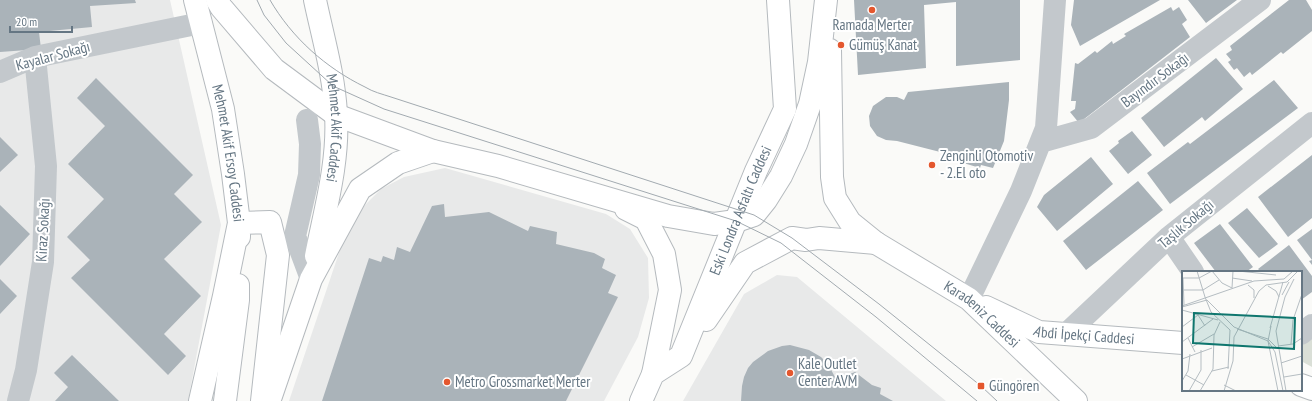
<svg xmlns="http://www.w3.org/2000/svg" width="1312" height="401" viewBox="0 0 1312 401" font-family="'PT Sans Narrow',sans-serif">
	<rect width="100%" height="100%" fill="#fafaf8"/>
	<path fill="#e8e9e9" d="M0,0H170L221,225L188,401H0Z
		M445,168L606,214L630,229L648,258L649,298L638,337L604,401H289L345,235L362,208L381,189L404,177Z
		M777,275L797,277L946,401H683L744,294Z"/>
	<path fill="#dadfd7" d="M1312,337V367L1301,361V346Z"/>
	<path fill="#aab3b9" d="M0,0H135L136,3L90,6L92,27L39,32L41,49L0,52Z
		M854,0H1020V60L956,66V2L924,5L926,68L858,75Z
		M1074,0H1160L1080,46L1071,25Z
		M1188,0H1237L1206,23Z
		M1289,0H1306L1312,10V31L1283,54L1281,52L1252,75L1250,72L1244,77L1237,68L1234,70L1228,62L1231,60L1226,54L1232,50L1230,46Z
		M1171,7L1173,11L1179,7L1187,20L1182,24L1190,37L1079,123L1070,112L1075,109L1076,101H1071L1075,63L1078,64L1095,51L1097,53L1112,41L1113,44L1126,36L1124,34Z
		M1216,58L1243,89L1205,121L1202,117L1164,147L1141,118Z
		M96,78L193,175L174,194L202,222L164,259L201,296L164,334L186,356L168,375L71,278L90,260L67,237L104,199L68,164L105,126L77,98Z
		M1274,80L1298,108L1170,204L1147,173L1188,142L1190,144Z
		M1009,82V100L1004,141L993,168L981,165L980,168L947,158L948,154L897,141L886,140L877,136L870,126L869,116L873,106L886,97H897L904,100L908,92Z
		M1132,131L1152,155L1128,174L1109,151L1119,143L1118,141Z
		M0,137L18,155L0,172Z
		M1312,155V218L1288,237L1258,197Z
		M1091,157L1113,184L1057,231L1037,207L1044,195Z
		M1138,181L1163,210L1086,270L1063,241Z
		M444,204L445,217L489,212L528,231L530,226L557,232L556,244L594,253L605,259L602,268L616,275L608,293L618,297L566,401H322L369,258L381,262L383,256L394,260L397,247L410,252L432,206Z
		M0,205L30,234L0,266Z
		M1247,208L1278,244L1259,258L1228,223Z
		M1220,224L1253,267L1246,272H1216L1194,243Z
		M1312,229V265L1309,261L1312,260L1297,240Z
		M1289,245L1312,276V292L1301,300V272H1261L1258,269Z
		M0,279L17,296L0,314Z
		M790,345L809,350L821,357L828,364L836,379L855,372L872,385L881,388L880,394L893,401H741L742,386L744,377L748,368L753,362L768,351L782,346Z
		M72,355L119,401H55L68,387L54,373Z"/>
	<g fill="none" stroke-linecap="round" stroke-linejoin="round">
		<defs>
			<g id="major">
				<path id="s1" d="M195,0L223,109L233,174L239,223L224,296L200,401"/>
				<path d="M217,0L221,7L274,69L336,115L433,151L498,166L668,216L714,224L736,221L754,215L766,200L781,176L796,144L810,104L819,62L826,0"/>
				<path id="s2" d="M315,0C323,38 334,75 336,114C339,162 325,210 316,256"/>
				<path id="s3" d="M830,50L832,177L835,198L850,222L876,243L969,299L1076,401"/>
				<path d="M626,209L646,219L664,254L670,290L653,374"/>
				<path d="M239,237V223L270,222L278,255L262,401"/>
				<path id="s4" d="M986,307L1039,332L1183,343"/>
				<path d="M706,320L745,263L792,238L806,240L819,238L876,243"/>
				<path d="M1301,385L1312,389"/>
				<path d="M271,396L311,279L360,189L398,163L433,151"/>
				<path d="M225,401L238,300V285"/>
				<path id="s5" d="M641,401L653,374L681,356L756,171L785,109L778,0"/>
			</g>
		</defs>
		<use href="#major" stroke="#b5babe" stroke-width="24"/>
		<path stroke="#c3c8cc" stroke-width="22" d="M0,72L35,57L201,23
			M307,120L310,144L309,175L295,236L311,279
			M1041,142L1091,128L1260,0
			M1169,237L1193,272
			M969,299L1021,191L1046,128L1055,0
			M1066,334L1169,237L1312,123
			M1301,334L1312,325
			M18,401L26,370L43,262L46,166L35,57"/>
		<use href="#major" stroke="#fff" stroke-width="22"/>
		<path stroke="#a2aab0" stroke-width="1" d="M257,0L264,15L286,43L333,86L384,109L736,221L781,243L876,317L977,401
			M270,0C292,38 326,68 365,87C373,92 382,94 391,97L754,215L792,238L879,304L981,386L997,401"/>
	</g>
	<g fill="#e4572e" stroke="#fff" stroke-width="1.5">
		<circle cx="872" cy="10" r="4"/>
		<circle cx="841" cy="45" r="4"/>
		<circle cx="932" cy="165" r="4"/>
		<circle cx="790" cy="373" r="4"/>
		<circle cx="447" cy="382" r="4"/>
		<rect x="977" y="382" width="8" height="8" rx="2"/>
	</g>
	<g text-anchor="middle" stroke-width="4" stroke-linejoin="round" paint-order="stroke">
		<g font-size="15" fill="#657683" stroke="#fff" text-anchor="start">
			<text x="872" y="30" text-anchor="middle">Ramada Merter</text>
			<text x="849" y="50">Gümüş Kanat</text>
			<text x="940" y="161">Zenginli Otomotiv<tspan x="940" dy="17">- 2.El oto</tspan></text>
			<text x="798" y="369">Kale Outlet<tspan x="798" dy="17">Center AVM</tspan></text>
			<text x="455" y="387">Metro Grossmarket Merter</text>
			<text x="989" y="391">Güngören</text>
		</g>
		<g font-size="15" fill="#657683" stroke="#fff">
			<text transform="translate(53 56) rotate(-15)" y="5">Kayalar Sokağı</text>
			<text transform="translate(1155 80) rotate(-37)" y="5">Bayındır Sokağı</text>
			<text dy="5" stroke="none"><textPath href="#s2" startOffset="130">Mehmet Akif Caddesi</textPath></text>
			<text dy="5" stroke="none"><textPath href="#s1" startOffset="157">Mehmet Akif Ersoy Caddesi</textPath></text>
			<text dy="5" stroke="none"><textPath href="#s5" startOffset="220">Eski Londra Asfaltı Caddesi</textPath></text>
			<text transform="translate(1186 224) rotate(-40)" y="5">Taşlık Sokağı</text>
			<text transform="translate(43 230) rotate(-87)" y="5">Kiraz Sokağı</text>
			<text dy="5" stroke="none"><textPath href="#s3" startOffset="338">Karadeniz Caddesi</textPath></text>
			<text dy="5" stroke="none"><textPath href="#s4" startOffset="104">Abdi İpekçi Caddesi</textPath></text>
		</g>
	</g>
	<g transform="translate(1182 271)">
		<rect width="120" height="120" fill="#fafaf8"/>
		<path fill="none" stroke="#b5bdc2" stroke-width="1" d="M15,0L23,26M30,0L40,12L50,17L51,0M56,0L94,4M0,7H17L30,0M1,7L2,34M50,7L70,10M66,14L72,19V27M86,15L94,20L97,26M0,19H21L37,9M100,24L107,11M23,26L29,41L48,59L46,98M0,35L72,10L102,8L111,0M0,36L25,29L52,56L86,70L93,81L101,120M0,39L36,49M89,55L86,70L96,120M0,56L16,44L23,55M88,57L101,11M55,58L86,68L96,78M6,67L13,81M0,71L31,48M109,73L111,49L120,23M96,75L111,73L120,67M10,76L32,63M0,88L30,77M99,92L120,85M30,100L47,96M4,104L22,114M102,106L120,103M0,110L6,100L8,83M42,114L54,120M7,120L19,99V79M18,120L31,98L32,64L38,51M42,120L51,90L52,66L77,20L84,14L105,11L116,0M104,120L94,60L103,26L112,8"/>
		<path fill="#0f766e" fill-opacity="0.15" stroke="#0f766e" stroke-width="2" d="M12,42L113,47L112,78L11,72Z"/>
		<rect width="120" height="120" fill="none" stroke="#657683" stroke-width="2"/>
	</g>
	<path d="M10 26v6h62v-6" fill="none" stroke="#657683" stroke-width="2"/>
	<text x="16" y="26" font-size="12" fill="#657683" stroke="#ffffff" stroke-width="3" paint-order="stroke">20 m</text>
</svg>
